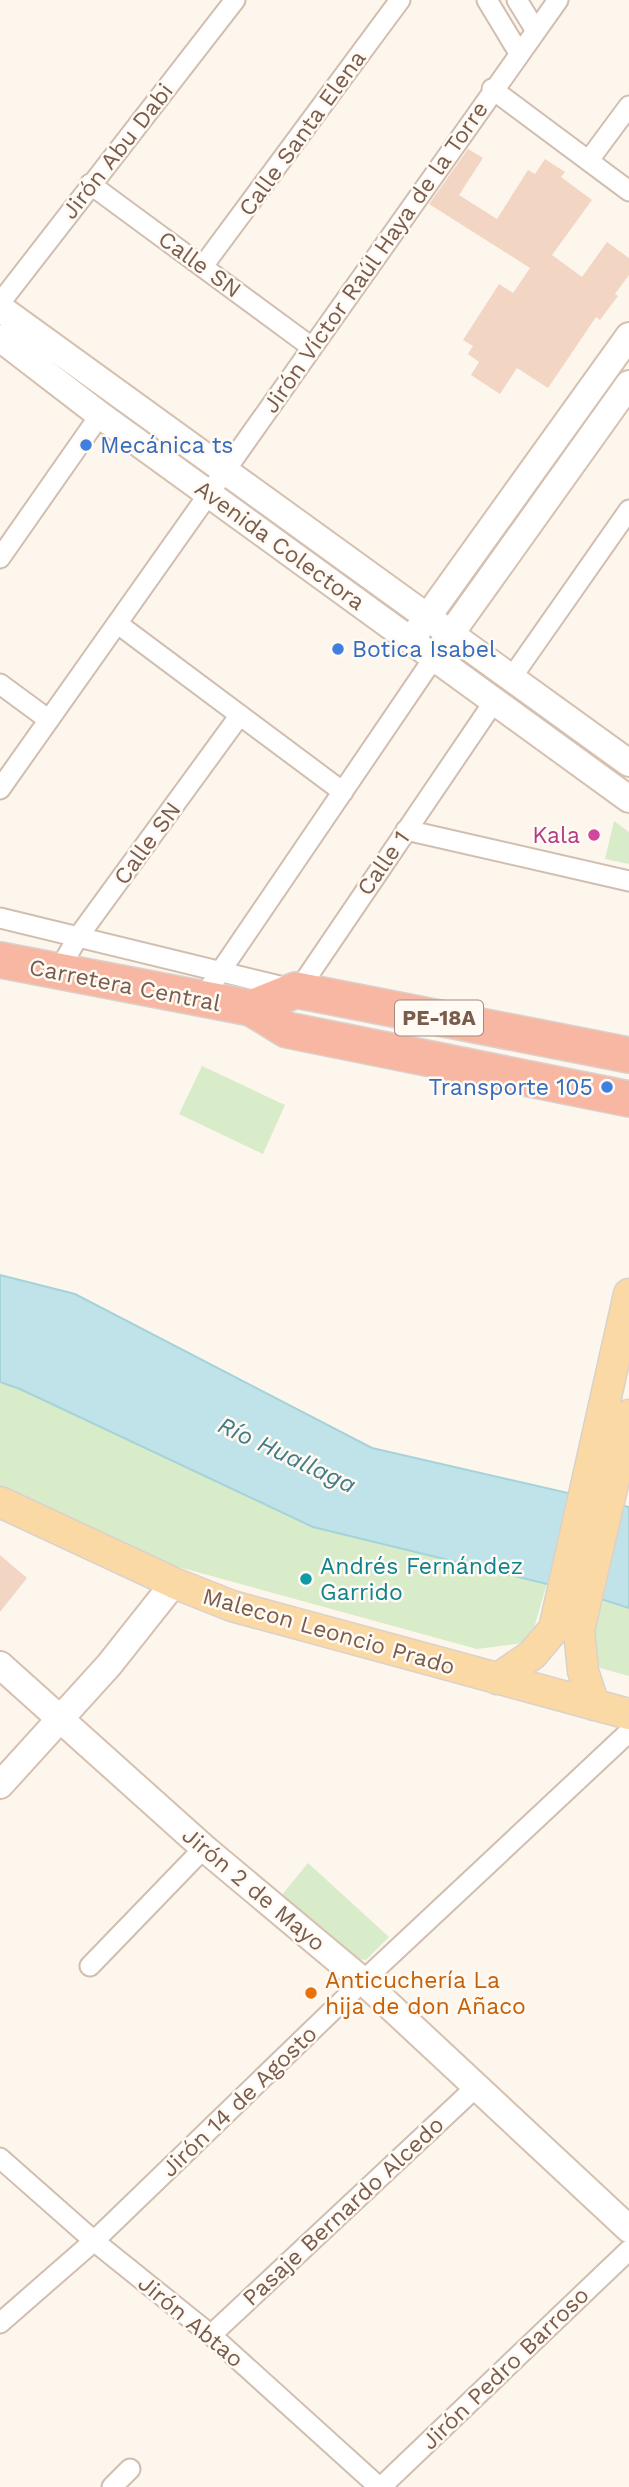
<svg xmlns="http://www.w3.org/2000/svg" width="629" height="2487" viewBox="0 0 629 2487" font-family="'Work Sans',sans-serif">
	<rect width="100%" height="100%" fill="#fdf6ec"/>
	<path fill="#d8ecc9" d="M614,821L629,832V864L605,859Z
		M202,1066L285,1105L263,1154L179,1114Z
		M0,1382L20,1389L313,1527L547,1583L530,1642L477,1649L175,1566L0,1486Z
		M596,1597L629,1608V1676L600,1668L588,1639Z
		M308,1863L389,1937L366,1960L350,1958L281,1896Z"/>
	<path fill="#bfe3e8" stroke="#a5d3da" stroke-width="2" d="M0,1275L75,1294L372,1448L629,1507V1608L576,1591L313,1527L20,1389L0,1382Z"/>
	<path fill="#f3d5c3" d="M468,149L483,158L459,195L497,219L528,170L535,174L545,159L565,172L561,177L592,200L552,255L582,277L607,242L629,258V275L615,294L618,296L600,320L596,317L548,388L517,368L500,394L471,375L479,362L468,354L473,346L463,340L499,284L513,293L530,268L429,204Z
		M0,1555L27,1578L0,1612Z"/>
	<g fill="none" stroke-linecap="round" stroke-linejoin="round">
		<defs>
			<path id="street" d="M487,0L519,53
				M517,0L536,31
				M492,89L629,191
				M589,160L629,106
				M90,184L310,346
				M203,266L400,0
				M0,303L235,0
				M0,558L100,415
				M118,624L343,792
				M512,677L629,510
				M0,684L49,720
				M0,789L558,0
				M406,830L629,881
				M0,918L292,989
				M57,973L78,937L240,715
				M295,995L493,703
				M201,1000L435,656
				M90,1966L204,1848
				M0,2158L94,2241L211,2335L379,2487
				M0,2323L94,2241L363,1981L629,1732
				M211,2335L475,2088
				M112,2487L130,2469
				M381,2487L629,2250"/>
			<path id="secondary" d="M0,308L629,763
				M0,338L100,415L629,799
				M418,630L629,336
				M442,646L629,384
				M0,1665L204,1848L363,1981L629,2229
				M0,1785L109,1665L174,1583"/>
			<path id="primary" d="M0,1502L174,1583L232,1606L629,1714
				M497,1679L532,1655L554,1629L629,1294
				M594,1705L583,1671L579,1630L629,1415"/>
			<path id="highway" d="M0,960L251,1008L287,1030L629,1099
				M251,1008L296,990L629,1055"/>
		</defs>
		<use href="#street" stroke="#d1beb0" stroke-width="23"/>
		<use href="#secondary" stroke="#d6c0b0" stroke-width="30"/>
		<use href="#primary" stroke="#dad1cd" stroke-width="33"/>
		<use href="#highway" stroke="#dad1cd" stroke-width="38"/>
		<use href="#street" stroke="#fff" stroke-width="19"/>
		<use href="#secondary" stroke="#fff" stroke-width="26"/>
		<use href="#primary" stroke="#fbd9a5" stroke-width="30"/>
		<use href="#highway" stroke="#f7b7a3" stroke-width="35"/>
	</g>
	<g fill="#3f7fe0" stroke="#fffaf3" stroke-width="2.5">
		<circle cx="86" cy="445" r="7"/>
		<circle cx="338" cy="649" r="7"/>
		<circle cx="607" cy="1087" r="7"/>
	</g>
	<circle fill="#d1479c" stroke="#fffaf3" stroke-width="2.5" cx="594" cy="835" r="7"/>
	<circle fill="#0f9aa8" stroke="#fffaf3" stroke-width="2.5" cx="306" cy="1579" r="7"/>
	<circle fill="#e8710a" stroke="#fffaf3" stroke-width="2.5" cx="311" cy="1993" r="7"/>
	<g text-anchor="middle" stroke-width="5" stroke-linejoin="round" paint-order="stroke">
		<rect fill="#fffaf3" stroke="#a28b7f" stroke-width="2" x="395" y="1000.5" width="88" height="35" rx="5"/>
		<g font-size="21" font-weight="bold" fill="#7a5c4d">
			<text x="439" y="1025">PE-18A</text>
		</g>
		<g font-size="23" fill="#7a5c4d" stroke="#fffaf3">
			<text transform="translate(302 133) rotate(-54)" y="8">Calle Santa Elena</text>
			<text transform="translate(117 151) rotate(-52)" y="8">Jirón Abu Dabi</text>
			<text transform="translate(375 257) rotate(-55)" y="8">Jirón Víctor Raúl Haya de la Torre</text>
			<text transform="translate(200 264) rotate(36)" y="8">Calle SN</text>
			<text transform="translate(280 545) rotate(36)" y="8">Avenida Colectora</text>
			<text transform="translate(147 843) rotate(-54)" y="8">Calle SN</text>
			<text transform="translate(383 863) rotate(-55)" y="8">Calle 1</text>
			<text transform="translate(125 985) rotate(11)" y="8">Carretera Central</text>
			<text transform="translate(329 1631) rotate(16)" y="8">Malecon Leoncio Prado</text>
			<text transform="translate(254 1889) rotate(40)" y="8">Jirón 2 de Mayo</text>
			<text transform="translate(239 2101) rotate(-44)" y="8">Jirón 14 de Agosto</text>
			<text transform="translate(343 2211) rotate(-43)" y="8">Pasaje Bernardo Alcedo</text>
			<text transform="translate(191 2321) rotate(40)" y="8">Jirón Abtao</text>
			<text transform="translate(505 2368) rotate(-44)" y="8">Jirón Pedro Barroso</text>
		</g>
		<g font-size="23" fill="#366cbe" stroke="#fffaf3" text-anchor="start">
			<text x="100" y="453">Mecánica ts</text>
			<text x="352" y="657">Botica Isabel</text>
			<text x="593" y="1095" text-anchor="end">Transporte 105</text>
		</g>
		<g font-size="23" fill="#b23c85" stroke="#fffaf3" text-anchor="end">
			<text x="580" y="843">Kala</text>
		</g>
		<g font-size="23" fill="#0d838f" stroke="#fffaf3" text-anchor="start">
			<text x="320" y="1574">Andrés Fernández<tspan x="320" dy="26">Garrido</tspan></text>
		</g>
		<g font-size="23" fill="#c56008" stroke="#fffaf3" text-anchor="start">
			<text x="325" y="1988">Anticuchería La<tspan x="325" dy="26">hija de don Añaco</tspan></text>
		</g>
		<g font-size="24" font-style="italic" fill="#437c86" stroke="#fffaf3">
			<text transform="translate(287 1455) rotate(25)" y="8">Río Huallaga</text>
		</g>
	</g>
</svg>
